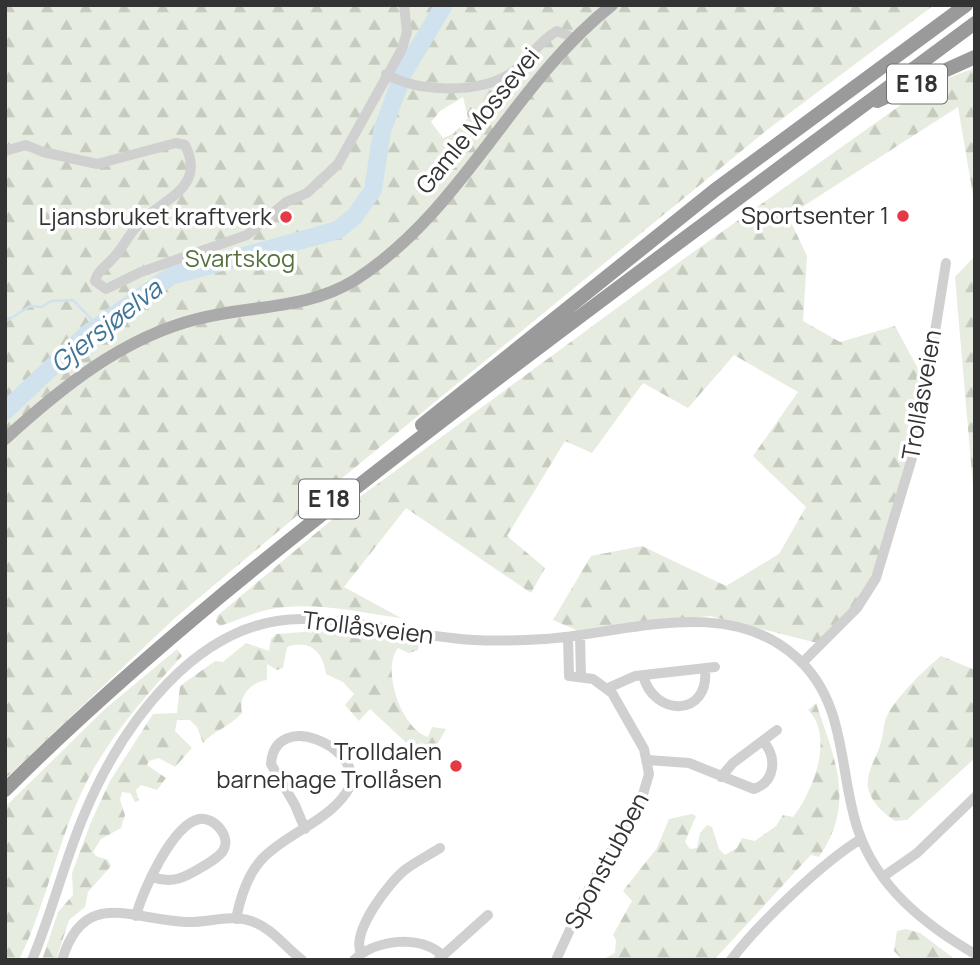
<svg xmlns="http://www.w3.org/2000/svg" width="980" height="965" viewBox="0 0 980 965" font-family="Manrope,sans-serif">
	<defs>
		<pattern id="forest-firs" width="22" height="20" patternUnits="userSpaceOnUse" patternTransform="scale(1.75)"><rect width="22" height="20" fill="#e6ecdf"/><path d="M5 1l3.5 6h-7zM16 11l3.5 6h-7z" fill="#c6cbc0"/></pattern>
	</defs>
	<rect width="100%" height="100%" fill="#fff"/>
	<path fill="url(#forest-firs)" fill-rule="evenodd" d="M5,5H934L767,130L330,488L175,618L5,779ZM463,97L468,118L453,134L443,138L431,122L440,111Z
		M975,68V207L958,107L788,216L807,256L803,321L840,342L895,326L923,378L916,448L863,599L817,643L710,616L581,632L553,620L591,556L642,546L726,586L779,554L806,507L753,456L798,392L734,355L688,408L643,383L592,453L565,441L507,536L545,568L531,593L406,508L344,587L401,618C358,612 309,600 266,610C250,614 235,621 220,626L216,622L217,616L353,502L685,258L929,85Z
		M975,256V509L955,277Z
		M317,631L419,643L418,650L409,653L398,648C381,669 401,729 428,737L432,727L446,729L427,762L370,709L359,721L345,705L354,694L343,682L326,674C323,652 310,639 287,647L283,668L277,670L267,664V680C251,682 238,696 242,713C229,727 215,730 203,743L197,727L190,720H177L175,731L192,748L175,767L159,758L149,761L147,765L166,778L157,790L141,785L136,790L139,801L135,802L130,793L122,792L120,800L125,815L121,828L101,839L93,852L96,856L108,860L111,866L88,892L85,907L69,920L56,960H42L58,912L73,895L72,873L91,822L110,781L153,714L177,713L180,686L215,661L223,662L246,643L269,651L271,639L276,634Z
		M177,649L182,656C149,692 117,728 93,770C59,830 49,899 19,960H5V807L105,709Z
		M941,656L975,670V758L907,820L895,821C885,814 875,806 870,794C862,776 877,759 881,742C884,734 883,723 887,716C897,696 924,670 941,656Z
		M816,703C835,760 856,803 819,857L811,855L807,859L714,960H602L615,953L616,940L613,935L632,901L623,891L657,848L669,819L692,814L696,816L685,842L690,849L697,848L700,833L707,825L712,827L719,849L725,855L737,848L742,838L755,841L776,826L783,815L793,817C813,792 835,736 808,710Z
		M906,929L920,933L956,960H903L894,951L897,931Z"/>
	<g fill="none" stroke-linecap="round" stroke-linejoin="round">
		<path stroke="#cfe2ee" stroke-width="2.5" d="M5,233V238
			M5,322L30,306L42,307L51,301L73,300L98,326"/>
		<path stroke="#cfe2ee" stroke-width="18" d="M5,411L87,334L171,276L338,230L355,216L373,190L382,131L404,72L444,5"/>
		<path stroke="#d0d0d0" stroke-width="10" d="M386,74C417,92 476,94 508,75C527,64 537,42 557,31L574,38
			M5,151L26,145L43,152L97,164L176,143L185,145C207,189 162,198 138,225C129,234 124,246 115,256C108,265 98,269 95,281L106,289L141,272L247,235L286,202L307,193L338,164L402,49L407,32L404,5
			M580,635L581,677
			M802,663L857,608L876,578L918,438L946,263
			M643,675C653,717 710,718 705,669
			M608,688L635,676L715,667
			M648,760L689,763L754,789C776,781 777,757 763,741
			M721,777L733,763L777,730
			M884,876L917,853L975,797
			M136,916C142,892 172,825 199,819C214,816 232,837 223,851C218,858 209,863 202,867C184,878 172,884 152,877
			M236,919C240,899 248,874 262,859C289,831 332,821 351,785C360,746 275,709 271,764L295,805L305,829
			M361,953C351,932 389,882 406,869C417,861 429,855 440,848
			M439,959L488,915
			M32,960C52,913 64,862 84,815C121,726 198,616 306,619C355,620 403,633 452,638C483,642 514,641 545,639C628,633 727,595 796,657C848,703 838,771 858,830C877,887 925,925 975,954
			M62,960C84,887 131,920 187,922C207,923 231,914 251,921C272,928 285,947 302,960
			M354,960C376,939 421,934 443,956
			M556,960L589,888L641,801L649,774L644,749L612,693L593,679L569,676L568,637
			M731,960C758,924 823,862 861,839"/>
		<path stroke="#ababab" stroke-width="12" d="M5,439C61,388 122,338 197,319C250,305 307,310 355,280C463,211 513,83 612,5"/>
		<path stroke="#9a9a9a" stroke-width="14" d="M877,101L975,57
			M422,425L715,190L966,5
			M5,790C141,655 291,537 442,421C618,286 797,155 975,23"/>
	</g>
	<g fill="#e63946" stroke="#fff" stroke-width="2.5">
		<circle cx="903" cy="216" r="7"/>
		<circle cx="286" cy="217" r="7"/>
		<circle cx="456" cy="766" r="7"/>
	</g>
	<g text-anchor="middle" stroke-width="7" stroke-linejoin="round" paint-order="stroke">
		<g fill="#fff" stroke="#707070" stroke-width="2">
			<rect x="887" y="64.5" width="60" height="39" rx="5"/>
			<rect x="299" y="479.5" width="60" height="39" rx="5"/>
		</g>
		<g font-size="23" font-weight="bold" fill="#333">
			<text x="917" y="92">E 18</text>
			<text x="329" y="507">E 18</text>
		</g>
		<g font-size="24" fill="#333" stroke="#fff">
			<text transform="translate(478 121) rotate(-51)" y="8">Gamle Mossevei</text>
			<text transform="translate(922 395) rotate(-80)" y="8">Trollåsveien</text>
			<text transform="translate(368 628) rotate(7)" y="8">Trollåsveien</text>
			<text transform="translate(607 861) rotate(-62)" y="8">Sponstubben</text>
		</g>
		<g font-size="24" fill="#333" stroke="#fff" text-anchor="end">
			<text x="889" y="224">Sportsenter 1</text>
			<text x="272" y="225">Ljansbruket kraftverk</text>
			<text x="442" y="760">Trolldalen<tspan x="442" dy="28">barnehage Trollåsen</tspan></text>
		</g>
		<g font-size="24" fill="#56703f" stroke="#fff">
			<text x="240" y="267">Svartskog</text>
		</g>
		<g font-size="26" font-style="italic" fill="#3f7597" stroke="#fff">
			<text transform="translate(106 326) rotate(-38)" y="9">Gjersjøelva</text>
		</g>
	</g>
	<rect width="980" height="965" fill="none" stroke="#333333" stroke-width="14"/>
</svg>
